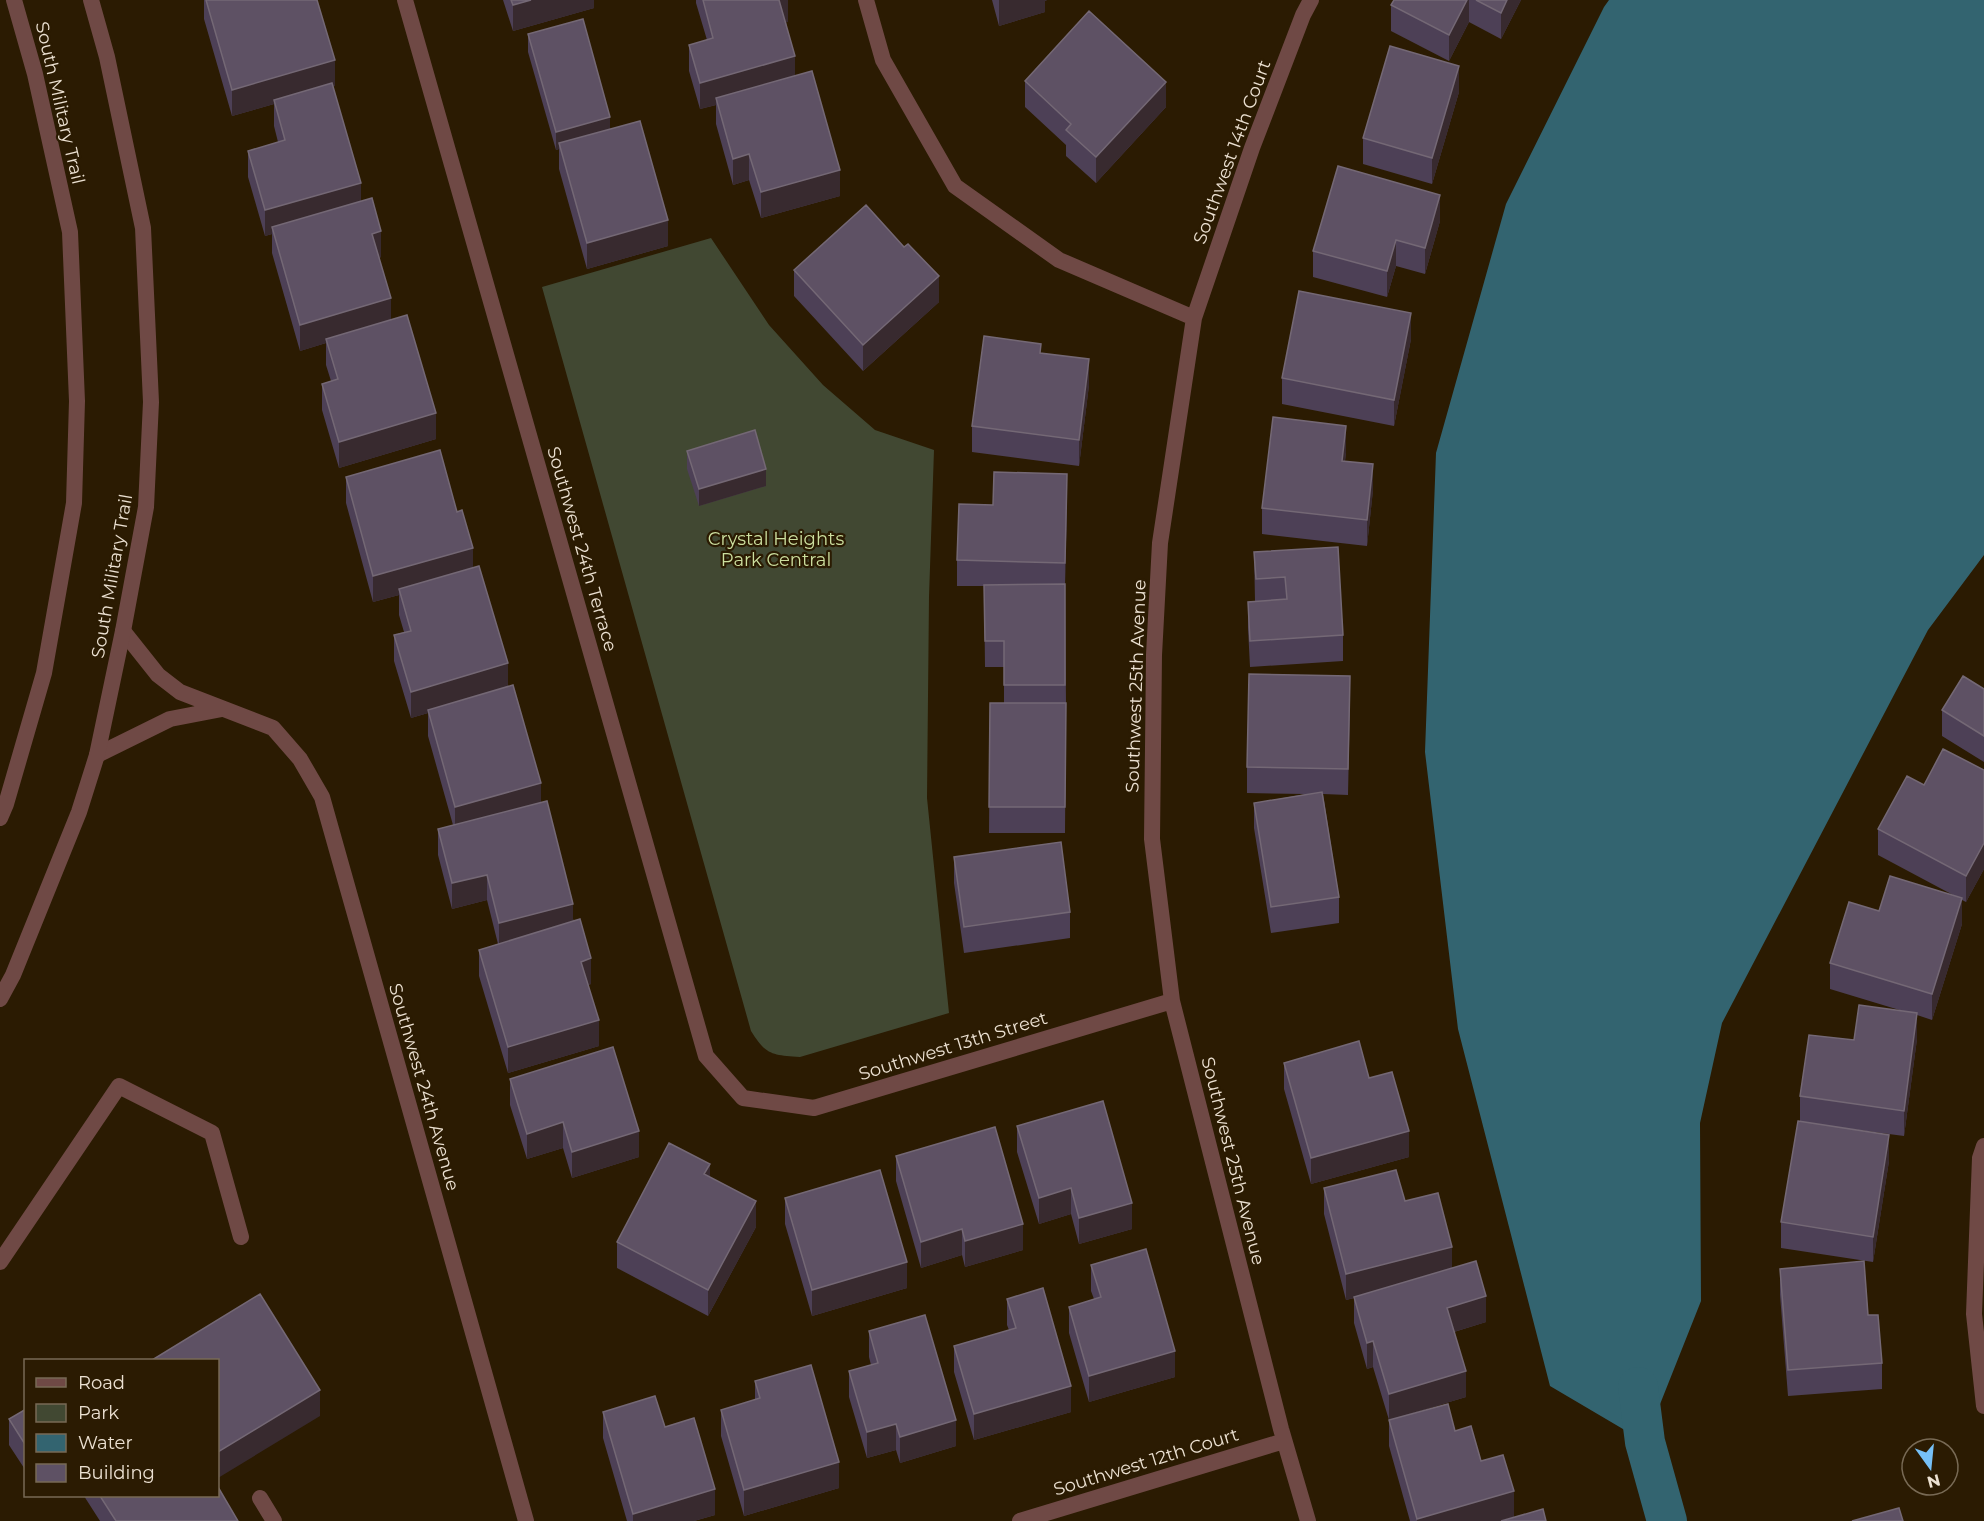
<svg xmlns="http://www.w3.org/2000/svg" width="1984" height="1521" viewBox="0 0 1984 1521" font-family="Montserrat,sans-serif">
	<rect width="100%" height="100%" fill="#2b1b02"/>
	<path fill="#414832" d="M711,238L769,325L823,385L875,430L934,450L929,597L927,798L949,1013L800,1057C772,1055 766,1055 751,1031L542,287Z"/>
	<path fill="#336470" d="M1609,0H1984V555L1928,630L1722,1023L1700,1123L1701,1301L1645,1442L1550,1386L1458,1029L1425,752L1436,453L1506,204L1604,7Z"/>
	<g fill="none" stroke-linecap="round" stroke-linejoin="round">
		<path stroke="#336470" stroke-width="40" d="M1638,1387L1645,1442L1667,1521"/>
		<path stroke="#6f4945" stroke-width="16" d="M0,1262L119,1086L212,1133L241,1237
			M260,1498L274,1521"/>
		<path stroke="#6f4945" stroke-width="16" d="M405,0L706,1056L743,1098L814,1108L1172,1001
			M866,0L883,60L955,186L1059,260L1194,318L1160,543L1154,655L1152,839L1172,1001L1281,1429L1308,1521
			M1194,318L1252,148L1303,15L1311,0
			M123,631L158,675L180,692L273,728L300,759L322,797L526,1521
			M97,755L170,719L222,709
			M1984,1146L1980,1158L1974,1314L1984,1406
			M1020,1521L1284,1441"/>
		<path stroke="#6f4945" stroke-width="16" d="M0,818L6,804L44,673L74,503L77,401L70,232L35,74L14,0
			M0,999L13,975L79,812L97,755L123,631L146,507L151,402L143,228L107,57L91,0"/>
	</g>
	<path fill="#4d4056" d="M204,0H317L335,86H333L361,201L381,257L379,258L391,320L436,439L339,468L322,410V384L331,381L326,365V343L300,351L272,253V234L265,236L248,177V151L278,142L274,126V104L232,116L204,19Z
		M503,0H594V8L513,31Z
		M696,0H788V22H786L795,76L840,196L761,218L749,180L733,185L716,124V105L700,109L689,71V45L707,40L696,3Z
		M992,0H1047L1045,1V12L999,26Z
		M1394,0H1521L1501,39L1469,22L1449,61L1391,31V5Z
		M528,34L610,129L668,246L587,269L559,169V149L556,150L528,52Z
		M1025,81L1166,107L1096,183L1066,156V145L1025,107Z
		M1459,92L1432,184L1363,164V138Z
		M1440,221L1425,274L1396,266L1387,297L1313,277V251Z
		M794,270L939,302L863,371L794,296Z
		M1411,339L1394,426L1282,404V378Z
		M1041,353L1089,385L1079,466L972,452V426Z
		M687,451L766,486L699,506L687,469Z
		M1346,452L1345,461L1373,490L1367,546L1262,534V508Z
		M346,477L473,567L541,802L591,984L588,985L599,1046L508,1073L479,976V950L498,944L487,900L452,909L438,855V829L453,825L428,736V713L411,718L394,661V635L404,632L399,615V595L373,602L346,503Z
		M1067,500L1065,584L1066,703L1065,833H989L990,703H1004V667H985L984,586H957V560L993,505Z
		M1338,547L1343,635V661L1250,667L1248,628V602L1255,601L1254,552Z
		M1984,689V762L1942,736V710Z
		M1350,702L1348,795L1323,794L1339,897V923L1271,933L1254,828V803L1306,794L1247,793V767Z
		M1984,770V869L1966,902L1962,900V924L1932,1020L1917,1015V1039L1904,1136L1851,1129L1889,1161L1873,1262L1781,1248V1222L1800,1121V1096L1854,1040L1906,1012L1830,989V963L1879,911L1953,895L1878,855V829L1924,785Z
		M954,857L1070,912V938L964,953L954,883Z
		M1284,1063L1369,1078L1409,1157L1311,1184L1284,1089Z
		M510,1079L639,1157L572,1178L563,1148L527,1159L510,1105Z
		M1017,1126L1132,1229L1079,1244L1071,1214L1039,1224L1017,1152Z
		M896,1156L1023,1250L965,1267L962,1255L921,1268L896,1181Z
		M710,1177L756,1227L708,1316L617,1268V1242Z
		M1324,1188L1405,1201L1452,1268L1486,1322L1454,1332L1466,1397L1389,1420L1373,1367L1367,1369L1354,1323V1298L1346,1300L1324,1214Z
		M785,1198L907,1288L812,1316L785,1224Z
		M1091,1265L1175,1377L1089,1402L1069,1333V1307L1094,1299L1091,1291Z
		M1780,1269L1868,1315L1882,1363V1389L1788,1396L1780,1295Z
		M1007,1299L1071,1412L974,1440L954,1372V1346L1009,1330L1007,1325Z
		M869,1331L956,1446L900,1463L896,1450L867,1458L849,1397V1371L871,1365L869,1357Z
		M755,1381L839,1488L744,1516L721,1436V1410L755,1400Z
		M26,1409V1471L9,1445V1419Z
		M603,1412L665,1427L715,1515L694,1521H627L603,1438Z
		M1389,1420L1455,1431L1481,1461L1500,1521H1410L1389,1446Z
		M84,1496H218L238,1521H100Z"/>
	<path fill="#382a2f" d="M531,0H594V8L513,31V5Z
		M779,0H788V22L779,24Z
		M999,0H1047L1045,1V12L999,26Z
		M1467,0H1469V22L1449,61V35Z
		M1507,0H1521L1501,39V13Z
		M795,56V82L716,98V105L700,109V83Z
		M335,60V86L275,103L274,100V104L232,116V90Z
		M1459,66V92L1432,184V158Z
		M1166,82V107L1096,183V157Z
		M610,117V135L559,143V149L556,150V132Z
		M749,154V180L733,185V159Z
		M840,170V196L761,218V192Z
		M361,183V209L272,227V234L265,236V210Z
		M1440,195V221L1425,274V248Z
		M668,220V246L587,269V243Z
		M381,231V257L372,260V234Z
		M1396,240V266L1387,297V271Z
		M939,276V302L863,371V345Z
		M391,298V324L326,339V343L300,351V325Z
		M1411,313V339L1394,426V400Z
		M1089,359V385L1079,466V440Z
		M436,413V439L339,468V442Z
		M1346,426V452L1342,487V461Z
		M1373,464V490L1367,546V520Z
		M766,469V486L699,506V489Z
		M1067,474V500L1065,589V563Z
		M473,548V574L399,589V595L373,602V576Z
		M508,663V689L428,710V713L411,718V692Z
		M541,783V808L455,833V807Z
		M1984,843V869L1966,902V876Z
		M487,875V900L452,909V883Z
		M1962,898V924L1932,1020V994Z
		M573,904V930L499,948V923Z
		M591,958V984L581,988V962Z
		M1917,1013V1039L1904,1136V1111Z
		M599,1020V1046L508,1073V1047Z
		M563,1122V1148L527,1159V1134Z
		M639,1131V1157L572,1178V1152Z
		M1409,1131V1157L1311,1184V1158Z
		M1889,1135V1161L1873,1262V1237Z
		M710,1164V1190L704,1174Z
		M1071,1188V1214L1039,1224V1198Z
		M756,1201V1227L708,1316V1290Z
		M1132,1203V1229L1079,1244V1218Z
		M1023,1224V1250L965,1267V1241Z
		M962,1229V1255L921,1268V1242Z
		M1452,1247V1273L1346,1300V1274Z
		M907,1262V1288L812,1316V1290Z
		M1486,1296V1322L1447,1334V1308Z
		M1373,1341V1367L1367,1369V1343Z
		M1175,1351V1377L1089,1402V1376Z
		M1466,1371V1397L1389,1420V1394Z
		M1071,1386V1412L974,1440V1414Z
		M320,1390V1416L218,1478V1452Z
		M956,1420V1446L900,1463V1437Z
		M896,1424V1450L867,1458V1432Z
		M839,1462V1488L744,1516V1490Z
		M715,1489V1515L694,1521H633V1514Z
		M1514,1491V1517L1500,1521H1417V1519Z"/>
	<path fill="#5e5164" stroke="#746875" stroke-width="1.5" d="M206,0H317L335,60L232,90Z
		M511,0H531L513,5Z
		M703,0H779L795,56L700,83L689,45L713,38Z
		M1394,0H1467L1449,35L1391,5Z
		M1476,0H1507L1501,13Z
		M1089,11L1166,82L1096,157L1066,130L1071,124L1025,81Z
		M583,19L610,117L556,132L528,34Z
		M1390,46L1459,66L1432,158L1363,138Z
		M812,71L840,170L761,192L749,154L733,159L716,98Z
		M332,83L361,183L265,210L248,151L285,140L274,100Z
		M640,121L668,220L587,243L559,143Z
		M1338,166L1440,195L1425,248L1396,240L1387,271L1313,251Z
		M372,198L381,231L372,234L391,298L300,325L272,227Z
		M866,205L904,247L908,244L939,276L863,345L794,270Z
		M1299,291L1411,313L1394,400L1282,378Z
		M407,315L436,413L339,442L322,384L338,379L326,339Z
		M984,336L1041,344L1040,353L1089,359L1079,440L972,426Z
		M1273,417L1346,426L1342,461L1373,464L1367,520L1262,508Z
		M755,430L766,469L699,489L687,451Z
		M440,450L457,512L462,510L473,548L373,576L346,477Z
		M994,472L1067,474L1065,563L957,560L959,504L993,505Z
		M1338,547L1343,635L1250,641L1248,602L1287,599L1285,577L1256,579L1254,552Z
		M479,566L508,663L411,692L394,635L411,631L399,589Z
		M1065,584V685H1004V641H985L984,585Z
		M1249,674L1350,676L1348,769L1247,767Z
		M1963,676L1984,689V736L1942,710Z
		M513,685L541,783L455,807L428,710Z
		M990,703H1066L1065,807H989Z
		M1943,749L1984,770V843L1966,876L1878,829L1907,776L1924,785Z
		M1322,792L1339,897L1271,907L1254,803Z
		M547,801L573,904L499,923L487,875L452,883L438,829Z
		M1061,842L1070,912L964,927L954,857Z
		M1890,876L1962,898L1932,994L1830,963L1849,902L1879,911Z
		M580,919L591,958L581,962L599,1020L508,1047L479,950Z
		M1859,1005L1917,1013L1904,1111L1800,1096L1809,1035L1854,1040Z
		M1359,1041L1369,1078L1392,1072L1409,1131L1311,1158L1284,1063Z
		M613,1047L639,1131L572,1152L563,1122L527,1134L510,1079Z
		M1103,1101L1132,1203L1079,1218L1071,1188L1039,1198L1017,1126Z
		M1798,1121L1889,1135L1873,1237L1781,1222Z
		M995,1127L1023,1224L965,1241L962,1229L921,1242L896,1156Z
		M669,1143L710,1164L704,1174L756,1201L708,1290L617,1242Z
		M880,1170L907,1262L812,1290L785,1198Z
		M1396,1170L1405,1201L1438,1193L1452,1247L1346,1274L1324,1188Z
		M1146,1249L1175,1351L1089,1376L1069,1307L1101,1297L1091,1265Z
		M1476,1261L1486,1296L1447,1308L1466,1371L1389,1394L1373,1341L1367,1343L1354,1297Z
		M1864,1261L1868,1315H1878L1882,1363L1788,1370L1780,1269Z
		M1043,1288L1071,1386L974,1414L954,1346L1016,1328L1007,1299Z
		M260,1294L320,1390L218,1452V1360H152Z
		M925,1315L956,1420L900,1437L896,1424L867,1432L849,1371L878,1363L869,1331Z
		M811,1365L839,1462L744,1490L721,1410L760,1398L755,1381Z
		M655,1396L665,1427L694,1418L715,1489L633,1514L603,1412Z
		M1448,1404L1455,1431L1471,1426L1481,1461L1503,1455L1514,1491L1417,1519L1389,1420Z
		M26,1409V1446L9,1419Z
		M218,1487L238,1521H116L100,1496H218Z
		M1899,1508L1903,1521H1852Z
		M1543,1509L1546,1521H1501Z"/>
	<g text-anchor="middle" stroke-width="4.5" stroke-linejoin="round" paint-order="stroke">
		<g font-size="18" fill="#ece1d2" stroke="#2b1b02">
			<text transform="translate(60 103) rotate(77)" y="6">South Military Trail</text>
			<text transform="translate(1232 152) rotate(-70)" y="6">Southwest 14th Court</text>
			<text transform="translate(582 549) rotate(74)" y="6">Southwest 24th Terrace</text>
			<text transform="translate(112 576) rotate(-80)" y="6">South Military Trail</text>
			<text transform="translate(1136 686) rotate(-88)" y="6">Southwest 25th Avenue</text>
			<text transform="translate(953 1046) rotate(-17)" y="6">Southwest 13th Street</text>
			<text transform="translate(424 1087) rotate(74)" y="6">Southwest 24th Avenue</text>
			<text transform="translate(1233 1161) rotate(76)" y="6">Southwest 25th Avenue</text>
			<text transform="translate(1146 1462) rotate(-17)" y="6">Southwest 12th Court</text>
		</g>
		<g font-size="18" fill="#ccdf9f" stroke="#2b1b02">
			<text x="776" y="545">Crystal Heights<tspan x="776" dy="21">Park Central</tspan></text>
		</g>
	</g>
	<rect x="24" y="1359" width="195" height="138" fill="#2b1b02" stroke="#786a55" stroke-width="1.5"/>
	<rect x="36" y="1378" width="30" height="9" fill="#6f4945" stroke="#786a55" stroke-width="1.5"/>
	<text x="78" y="1389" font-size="18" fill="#ece1d2">Road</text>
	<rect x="36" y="1404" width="30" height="18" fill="#414832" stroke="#786a55" stroke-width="1.5"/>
	<text x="78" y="1419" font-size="18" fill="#ece1d2">Park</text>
	<rect x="36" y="1434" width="30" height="18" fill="#336470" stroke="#786a55" stroke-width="1.5"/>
	<text x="78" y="1449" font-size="18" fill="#ece1d2">Water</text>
	<rect x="36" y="1464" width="30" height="18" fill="#5e5164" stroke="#786a55" stroke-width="1.5"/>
	<text x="78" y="1479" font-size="18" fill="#ece1d2">Building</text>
	<g transform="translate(1930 1467) rotate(165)"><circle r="28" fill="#2b1b02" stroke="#786a55" stroke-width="1.5"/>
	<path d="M0-4.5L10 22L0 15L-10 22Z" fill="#76c0f7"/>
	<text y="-9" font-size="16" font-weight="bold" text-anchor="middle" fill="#ece1d2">N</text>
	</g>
</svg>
